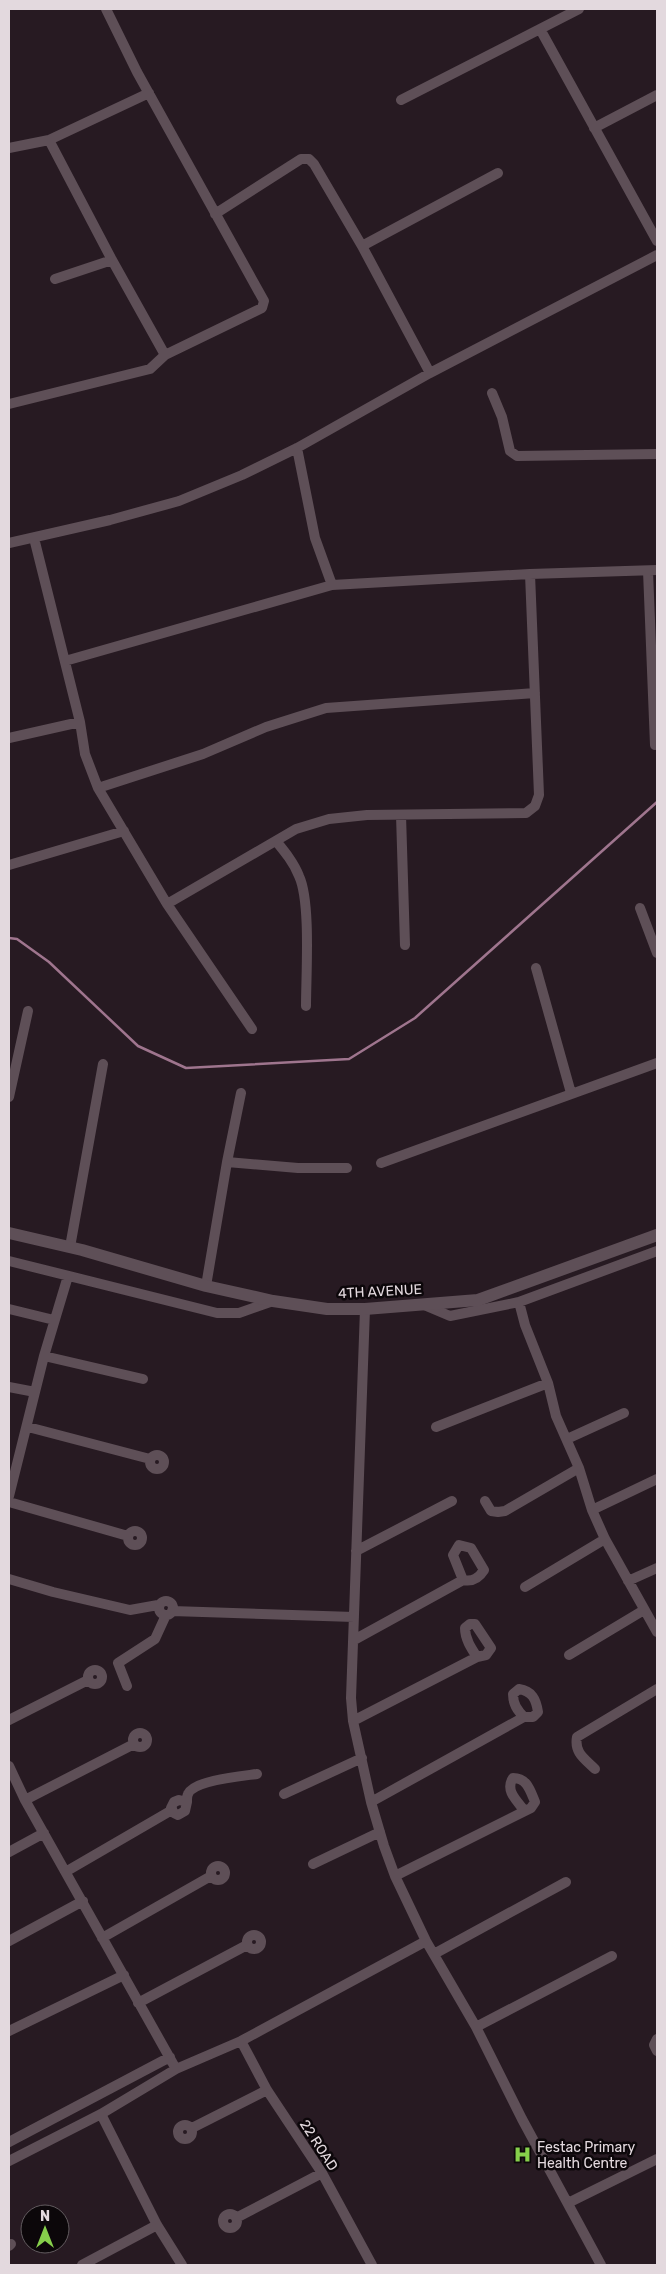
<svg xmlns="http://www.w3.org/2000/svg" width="666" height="2274" viewBox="0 0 666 2274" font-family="Rubik,sans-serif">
	<rect width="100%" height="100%" fill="#271a22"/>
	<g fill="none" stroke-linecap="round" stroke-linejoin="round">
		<path stroke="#9f758e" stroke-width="2.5" d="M9,938L17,939L49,962L138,1046L186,1068L349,1059L415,1018L657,802"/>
		<path stroke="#5e4f57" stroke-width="10" d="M540,29L657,241
			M401,100L579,9
			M594,128L657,95
			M49,140L149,93
			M9,148L49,140L112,260L165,355
			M215,214L301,159H309L314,164L362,246L430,373
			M362,246L498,173
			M55,279L112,260
			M492,393L502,417L510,451L517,456L657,454
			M9,404L150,369L165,355L262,308L264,301L137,72L106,9
			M297,448L315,538L332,585
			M34,538L80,722L85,754L98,788L167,904L252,1029
			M9,543L110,520L179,501L242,475L297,448L430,373L657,255
			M648,571L655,745
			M65,661L332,585L530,574L657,570
			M9,738L80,722
			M98,788L203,754L266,727L326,708L535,693
			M401,815L405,945
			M276,841C285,852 294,863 299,876C311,902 306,975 306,1006
			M9,865L124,831
			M167,904L296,829L329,819L367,815L526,813L535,806L539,795L530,574
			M640,908L657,953
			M536,968L571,1093
			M9,1097L28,1011
			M227,1162L298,1168H347
			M381,1163L657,1063
			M70,1247L103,1064
			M9,1261L217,1313H239L273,1301
			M206,1286L227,1162L241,1093
			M519,1302L525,1325L548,1383L556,1416L579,1468L592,1510L605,1539L657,1632
			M424,1305L450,1316L519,1302L657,1251
			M9,1309L54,1320
			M365,1309L351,1698L353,1721L371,1802L384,1846L395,1876L426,1941L476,2027L522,2119L601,2265
			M44,1356L143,1379
			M9,1387L35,1392
			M28,1427L150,1459
			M436,1427L548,1383
			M567,1439L624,1413
			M150 1462a7 7 0 1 1 14 0a7 7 0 1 1-14 0Z
			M9,1496L44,1356L68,1276
			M485,1501L491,1511L498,1512L505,1511L579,1468
			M9,1502L128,1536
			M592,1510L657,1479
			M128 1538a7 7 0 1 1 14 0a7 7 0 1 1-14 0Z
			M356,1551L452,1501
			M9,1579L53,1592L130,1610L158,1605
			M628,1581L657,1568
			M525,1587L605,1539
			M159 1608a7 7 0 1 1 14 0a7 7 0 1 1-14 0Z
			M172,1611L354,1617
			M354,1640L463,1580C473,1582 479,1578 484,1570L471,1548L459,1545L453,1555L463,1580
			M569,1655L644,1610
			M88 1677a7 7 0 1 1 14 0a7 7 0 1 1-14 0Z
			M127,1686L118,1663L155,1639L166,1615
			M9,1720L88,1680
			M353,1721L477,1657L486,1655L491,1648L475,1624H470L465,1628C465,1639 471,1648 477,1657
			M133 1740a7 7 0 1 1 14 0a7 7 0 1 1-14 0Z
			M9,1766L25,1800L176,2069
			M595,1769C585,1759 574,1753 577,1737L657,1689
			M284,1794L362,1758
			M25,1800L134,1744
			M179,1800L187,1802L185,1811L178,1815L174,1813L171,1808L174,1802Z
			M187,1802C187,1799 187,1796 188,1794C194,1780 243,1776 257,1774
			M371,1802L524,1717H533L538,1712C536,1699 532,1691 519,1689L513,1694C513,1704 517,1710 524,1717
			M9,1852L44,1833
			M313,1864L380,1832
			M211 1873a7 7 0 1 1 14 0a7 7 0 1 1-14 0Z
			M67,1871L172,1810
			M395,1876L531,1808L535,1802C530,1790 527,1778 513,1778C505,1790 516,1800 524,1810
			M247 1942a7 7 0 1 1 14 0a7 7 0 1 1-14 0Z
			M102,1938L211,1876
			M9,1941L83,1901
			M434,1954L566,1882
			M138,2003L247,1945
			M476,2027L612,1956
			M9,2031L124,1975
			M657,2039L654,2045L657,2051
			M241,2041L267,2090L322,2173L372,2265
			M101,2114L157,2225L182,2265
			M178 2132a7 7 0 1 1 14 0a7 7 0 1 1-14 0Z
			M192,2128L267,2090
			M9,2142L170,2057
			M9,2161L101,2114L176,2069L241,2041L426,1941
			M568,2203L657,2159
			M223 2221a7 7 0 1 1 14 0a7 7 0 1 1-14 0Z
			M236,2218L322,2173
			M9,2246L11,2244
			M82,2265L157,2225"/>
		<path stroke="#5e4f57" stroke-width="12" d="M9,1233L82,1250L206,1286L273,1301L327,1309H365L478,1300L657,1235"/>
	</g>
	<defs>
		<symbol id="hospital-bare" viewBox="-9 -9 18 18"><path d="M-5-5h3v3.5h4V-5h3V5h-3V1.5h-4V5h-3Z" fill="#86cf4b" stroke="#0c070a" stroke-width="2.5" paint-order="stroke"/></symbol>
	</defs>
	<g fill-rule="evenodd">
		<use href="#hospital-bare" x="510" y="2142" width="25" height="25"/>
	</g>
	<g text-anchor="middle" stroke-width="5" stroke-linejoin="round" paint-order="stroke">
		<g font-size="14" fill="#e3d9de" stroke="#0c070a">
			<text transform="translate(380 1291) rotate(-3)" y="5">4TH AVENUE</text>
			<text transform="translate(319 2145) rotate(57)" y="5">22 ROAD</text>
		</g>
		<g font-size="14" fill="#e3d9de" stroke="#0c070a" text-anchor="start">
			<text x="537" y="2152">Festac Primary<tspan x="537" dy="16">Health Centre</tspan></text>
		</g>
	</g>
	<rect width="666" height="2274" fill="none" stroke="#e3d9de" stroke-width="20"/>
	<g transform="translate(45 2229)"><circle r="24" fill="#0c070a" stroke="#625b5f"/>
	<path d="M0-4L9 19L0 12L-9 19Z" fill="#86cf4b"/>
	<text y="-8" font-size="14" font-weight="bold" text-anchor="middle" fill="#e3d9de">N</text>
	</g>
</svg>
